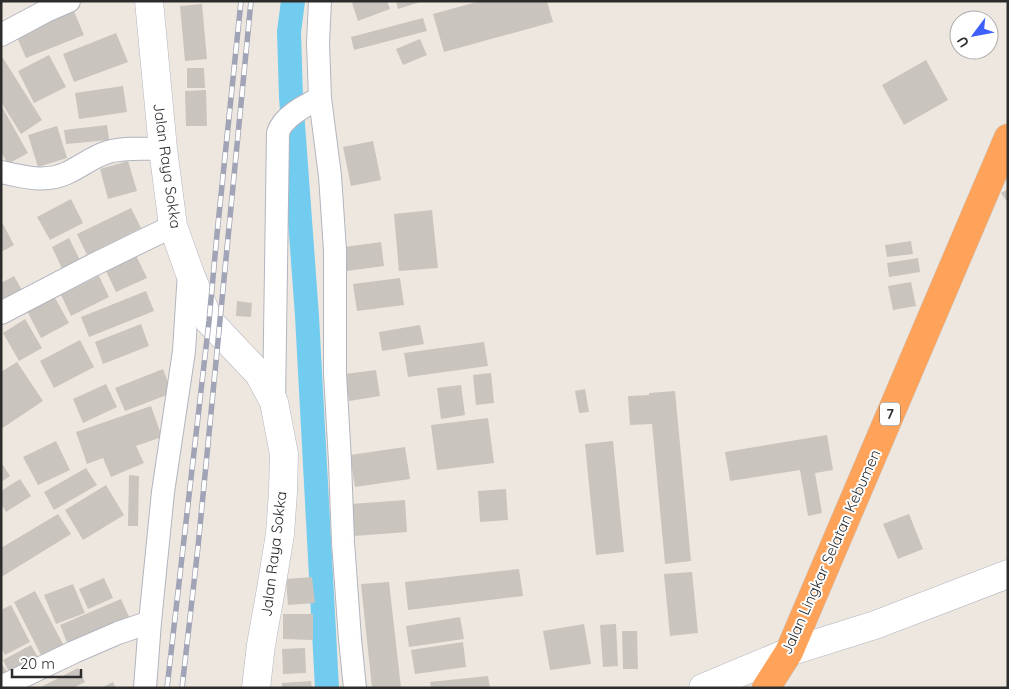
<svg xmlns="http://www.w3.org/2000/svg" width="1009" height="689" viewBox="0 0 1009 689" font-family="Quicksand,sans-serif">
	<rect width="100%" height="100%" fill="#eee7df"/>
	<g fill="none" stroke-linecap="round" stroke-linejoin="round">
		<path stroke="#72ccef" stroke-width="24" d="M293,1L289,32L291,97L307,316L327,688"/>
	</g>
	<path fill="#c9c4be" d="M357,1H387L390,9L358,21L352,3Z
		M396,1H420V2L398,9Z
		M480,1H547L553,22L444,52L433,14Z
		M202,4L207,59L185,61L180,6Z
		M73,9L84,35L26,58L15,33Z
		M423,18L427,31L354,50L351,37Z
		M116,33L128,62L74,82L63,54Z
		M420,39L427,55L403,65L396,49Z
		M49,55L66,87L34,103L18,71Z
		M3,58L42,120L21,134L1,102V59Z
		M926,60L948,100L904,125L882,85Z
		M187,68H204L205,88H187Z
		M123,86L127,112L79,119L75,93Z
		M206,90L207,126H186L185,91Z
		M1,105L28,153L8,164L1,152Z
		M107,125L109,140L66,144L64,130Z
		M57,126L67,158L38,167L28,135Z
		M373,141L381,180L351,186L343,147Z
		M128,161L137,191L108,199L100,169Z
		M1008,189V203L1001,193Z
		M71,199L83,223L50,240L37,217Z
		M131,208L141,228L87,255L77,234Z
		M432,210L438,268L399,271L394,214Z
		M3,224L14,245L1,252V225Z
		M69,238L82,264L64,273L52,247Z
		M911,241L913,254L887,257L885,245Z
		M381,242L384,266L347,271L344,247Z
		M133,249L147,278L116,292L102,263Z
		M918,258L920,272L889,277L887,263Z
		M14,276L23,292L1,303V283Z
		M99,276L109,297L71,316L61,295Z
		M400,278L404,305L357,311L353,284Z
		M911,282L916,306L893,310L888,286Z
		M146,291L154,311L89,337L81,317Z
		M54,296L69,323L41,338L27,311Z
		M237,301L252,303L251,317L236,316Z
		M25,319L42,348L19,361L3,333Z
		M141,324L149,346L103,364L95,342Z
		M420,325L424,344L382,351L379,332Z
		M80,340L94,367L54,388L40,361Z
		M484,342L488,366L408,377L404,353Z
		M17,362L43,401L1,429V372Z
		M163,369L172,393L125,411L115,388Z
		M376,370L380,396L349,401L345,374Z
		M491,373L494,403L476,405L473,375Z
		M106,384L117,407L83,423L73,399Z
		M461,385L465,415L441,419L437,388Z
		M585,389L589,412L579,413L575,391Z
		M675,391L691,561L665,564L652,424L630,425L628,396L649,395V393Z
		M151,406L162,437L136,446L144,463L111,477L103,458L87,464L76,432Z
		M488,418L494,463L437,470L431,425Z
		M827,435L833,470L815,473L822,513L808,516L800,470L730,481L725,452Z
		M56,441L70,470L38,485L23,457Z
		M613,441L624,552L596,555L585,444Z
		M405,447L410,479L355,487L350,455Z
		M1,462L10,476L1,482Z
		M86,468L97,485L54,510L44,492Z
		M129,475L139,476L138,526H128Z
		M20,479L31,496L6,512L1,504V491Z
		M106,485L124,515L83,540L65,510Z
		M506,489L508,520L480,522L478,491Z
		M405,500L407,532L354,536L351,504Z
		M58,514L71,534L3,576L1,574V548Z
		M909,514L923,549L898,559L883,524Z
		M519,569L523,596L408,610L405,582Z
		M692,572L698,633L670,636L664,574Z
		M312,577L315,603L288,605L286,579Z
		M104,578L113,598L88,609L79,589Z
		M389,582L401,688H372L361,584Z
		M73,584L85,613L56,624L44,595Z
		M35,591L64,646L42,657L14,602Z
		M121,599L130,619L68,645L60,625Z
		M11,605L30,642L5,655L1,648V610Z
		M283,614H313V640L283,639Z
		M460,617L464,639L409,647L406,626Z
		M584,624L591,664L550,670L543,631Z
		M616,624L618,666L603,667L600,625Z
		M622,631H637L638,669H623Z
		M463,642L466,667L415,674L411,650Z
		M31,645L39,659L10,674L3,660Z
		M305,648L306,673L283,674L282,649Z
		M1,663L7,672L1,676Z
		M78,668L85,682L73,688H39Z
		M488,676L490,688H431L430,682Z
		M311,681L312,688H282V683Z
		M113,682L116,688H101Z"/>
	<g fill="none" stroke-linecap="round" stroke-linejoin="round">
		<defs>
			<path id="street" d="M1,35L46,11L69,1
				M320,98L330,176L335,250V373L340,462L343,542L350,639L355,688
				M1,172C22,177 46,183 67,173C82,166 92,157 108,152C126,147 145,149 163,149
				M1,313L93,265L173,226
				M274,402L278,133C282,117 306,105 320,98L318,43L320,1
				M1,687L74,652L118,633L150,622L163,492L184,351L189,272
				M145,688L150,622"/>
			<path id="secondary" d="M149,1L163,149L173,226L189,271L209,321L259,374L274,402L284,454L283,492L280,534L271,589L261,645L256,688
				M703,688L789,652L875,625L1008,574"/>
			<path id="highway" d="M766,688L789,652L1008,138"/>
		</defs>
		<use href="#street" stroke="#b2b5bf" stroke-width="24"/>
		<use href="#secondary" stroke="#b2b5bf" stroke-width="29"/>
		<use href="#highway" stroke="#c8c8c8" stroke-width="29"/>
		<use href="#street" stroke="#fff" stroke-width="22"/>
		<use href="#secondary" stroke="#fff" stroke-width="28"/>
		<use href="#highway" stroke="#fea359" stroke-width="28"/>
		<defs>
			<path id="rail" d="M167,688L209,321L217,234L241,1
				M182,688L198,547L251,1"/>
		</defs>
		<use href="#rail" stroke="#a1a4b6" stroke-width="5.5"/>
		<use href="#rail" stroke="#fff" stroke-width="4" stroke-dasharray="11" stroke-linecap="butt"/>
	</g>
	<g text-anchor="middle" stroke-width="4" stroke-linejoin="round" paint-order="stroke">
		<rect fill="#fff" stroke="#6b6b6b" stroke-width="1" x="880" y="402.5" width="20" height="23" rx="4"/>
		<g font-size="14" font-weight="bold" fill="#2c2c2c">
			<text x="890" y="419">7</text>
		</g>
		<g font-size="15" fill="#2c2c2c" stroke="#fff">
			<text transform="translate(167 166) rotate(82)" y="5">Jalan Raya Sokka</text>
			<text transform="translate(831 552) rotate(-66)" y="5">Jalan Lingkar Selatan Kebumen</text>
			<text transform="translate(274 554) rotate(-83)" y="5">Jalan Raya Sokka</text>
		</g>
	</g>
	<rect width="1009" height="689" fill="none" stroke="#2c2c2c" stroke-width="5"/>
	<g transform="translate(974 35) rotate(238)"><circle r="24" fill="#ffffff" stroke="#ababab"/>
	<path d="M0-4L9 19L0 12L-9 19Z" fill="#3f5ffa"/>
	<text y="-8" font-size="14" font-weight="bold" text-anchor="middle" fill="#2c2c2c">U</text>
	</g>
	<path d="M12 669v8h69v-8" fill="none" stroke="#2c2c2c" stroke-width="2.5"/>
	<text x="20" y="669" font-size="15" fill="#2c2c2c" stroke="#ffffff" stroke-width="4" paint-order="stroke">20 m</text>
</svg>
